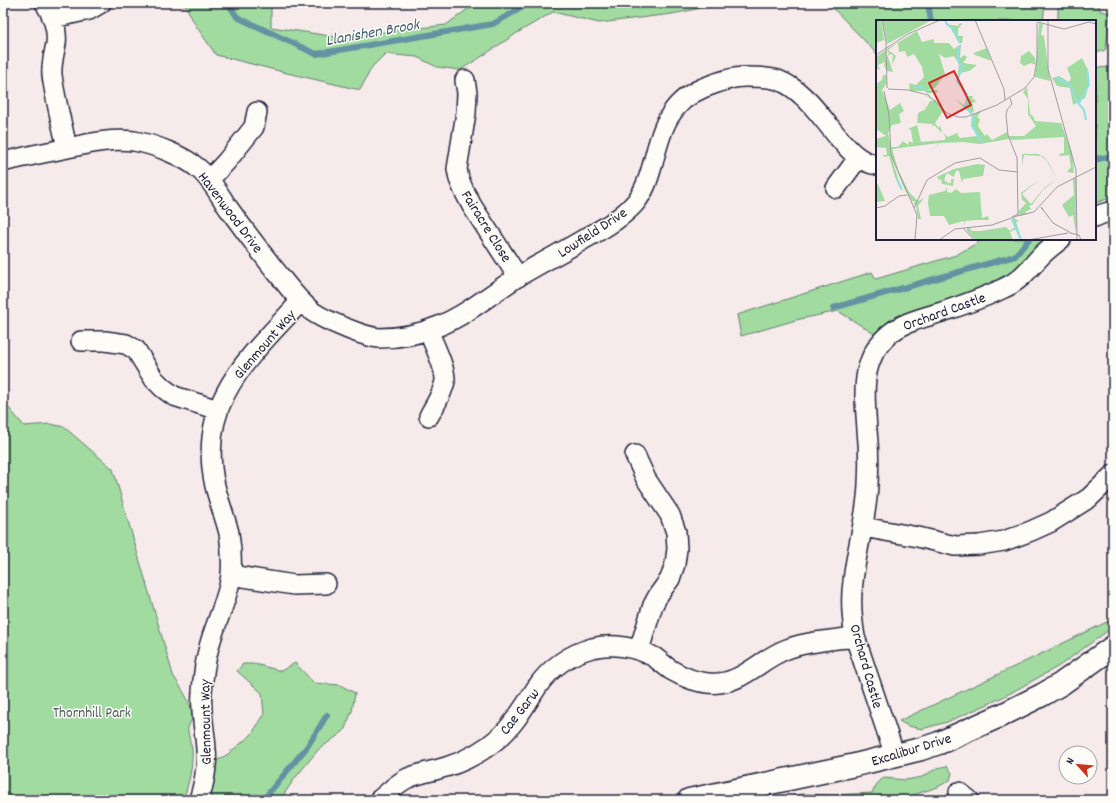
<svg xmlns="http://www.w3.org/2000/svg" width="1116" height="803" viewBox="0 0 1116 803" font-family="Dekko,sans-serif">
	<rect width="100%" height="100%" fill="#f6eaea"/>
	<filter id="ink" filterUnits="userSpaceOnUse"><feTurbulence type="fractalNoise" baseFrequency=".025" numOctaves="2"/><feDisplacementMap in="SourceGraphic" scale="8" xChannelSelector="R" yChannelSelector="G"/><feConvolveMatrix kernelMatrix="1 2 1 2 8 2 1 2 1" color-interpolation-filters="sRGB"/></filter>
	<g filter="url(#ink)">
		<path fill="#a1dba0" stroke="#627e6e" d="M184,3H271V27L337,37L446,25L476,3H726L672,14L599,23L553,12L517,33L478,59L460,70L437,67L417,57L385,54L372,67L360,90L287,73L216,55L196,26Z
			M828,3H1045L1043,21H877V54L862,38Z
			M1058,3H1099L1100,11L1112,13L1109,21L1106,49L1103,51L1095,52V21H1058Z
			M1095,67L1113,68V197L1095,203Z
			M982,239H1050L1021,266L1006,275L988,284L933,305L876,335L838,311L796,320L741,336L737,315L872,272L876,279L956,255L979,242Z
			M3,401L24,426L51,424L64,427L113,469L173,675C179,685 193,704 192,716C192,721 189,724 188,728C187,730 191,745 192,749C193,767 189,783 183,800H3Z
			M1113,619V627L1059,666L1005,696L986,705L947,722L922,729L908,726L899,721L1020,664Z
			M295,663L314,683L340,685L355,693L352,711L344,731L318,750L295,778L280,800H204L215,762L228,754L251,735L264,715L262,693L237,671L243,664H255L281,671Z
			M947,766L952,773L950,780L938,787L922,792L900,800H774L802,794L833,795L872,793L877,784L883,778L906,780L922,777L937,768Z"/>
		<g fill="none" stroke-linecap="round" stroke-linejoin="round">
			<path stroke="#6393a2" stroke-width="6" d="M228,3L237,17L316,54L493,24L530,3
				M928,3L931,21
				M1095,157L1098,159L1113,156
				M833,308L1015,256L1029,239
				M263,800L307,747L327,715"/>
			<defs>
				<path id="street" d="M45,3C53,16 58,29 56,44C54,54 51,65 52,75C55,99 62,124 67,148
					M53,18L89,10L101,3
					M465,80L467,93L466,113L457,169L459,179L464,191L472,206L518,277
					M3,162C23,157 43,153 63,149C86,144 110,138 134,141C153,144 184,156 199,169C212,180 220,196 229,209C245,231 262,254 279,275C289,288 300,302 313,312C323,319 336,324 348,329C358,333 368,337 379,338C400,338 420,334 439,326C468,314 492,293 519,276C541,263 564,251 586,238C603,229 622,218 635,203C645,191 649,177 653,163C661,130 669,102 703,88C716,83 731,77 745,77C756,77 769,77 778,80C804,90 821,117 838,137C849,150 859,162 877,165
					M209,180L226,162L254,127L257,112
					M836,188L858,158
					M1095,217L1102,214L1113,211
					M428,330C433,343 446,368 445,381C443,393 435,405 429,416
					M81,341H105L126,344L136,350L154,379L163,388L174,396L218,410
					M635,455L646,479L670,515L676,532L677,549L675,564L670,579L659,594L653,605L639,650
					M863,527L918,537L955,546L979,545L1004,541L1031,531L1051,522L1089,498L1113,475
					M231,575L294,585L326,584
					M895,756L855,637C852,619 850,601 853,582C856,549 867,518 868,484C869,466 869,448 867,430C866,411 863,391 867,372C870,358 876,346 887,336C902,322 923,318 942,312C963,305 984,298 1004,288C1021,281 1030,267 1042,255C1048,249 1055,244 1061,239
					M959,792L969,800
					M199,800C204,784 208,767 206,749C205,730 200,712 202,692C203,677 205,662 209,647C215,623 228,600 231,575C232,561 231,546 229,533C225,517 219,502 215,486C196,401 249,358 301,301
					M379,800C388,793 397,783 408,778C420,773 433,771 446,767C466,761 485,750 501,736C516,722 526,704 537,687C550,668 570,654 592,648C613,643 636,647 654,657C660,661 665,666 671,670C683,677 694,682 708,683C740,687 759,659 787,649C809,641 833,640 855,637"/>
				<path id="secondary" d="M689,800L855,765L921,749L939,743L1002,715L1042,695L1061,684L1113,647"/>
			</defs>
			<use href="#street" stroke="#22223b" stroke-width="22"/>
			<use href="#secondary" stroke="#22223b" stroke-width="25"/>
			<use href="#street" stroke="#fdfcf7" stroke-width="19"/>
			<use href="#secondary" stroke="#fdfcf7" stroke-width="22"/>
		</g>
	</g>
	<g text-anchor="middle" stroke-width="3" stroke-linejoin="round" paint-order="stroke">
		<g font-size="15" fill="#22223b" stroke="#fdfcf7">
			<text transform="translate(231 212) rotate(53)" y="5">Havenwood Drive</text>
			<text transform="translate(487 226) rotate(58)" y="5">Fairacre Close</text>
			<text transform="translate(592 232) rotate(-33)" y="5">Lowfield Drive</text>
			<text transform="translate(944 311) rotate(-20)" y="5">Orchard Castle</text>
			<text transform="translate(264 344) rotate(-49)" y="5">Glenmount Way</text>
			<text transform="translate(867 666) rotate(74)" y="5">Orchard Castle</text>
			<text transform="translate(519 711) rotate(-52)" y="5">Cae Garw</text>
			<text transform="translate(205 722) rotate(-91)" y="5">Glenmount Way</text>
			<text transform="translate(911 749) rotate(-17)" y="5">Excalibur Drive</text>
		</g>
		<g font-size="15" fill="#485a59" stroke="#fdfcf7">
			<text x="92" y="717">Thornhill Park</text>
		</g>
		<g font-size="16" font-style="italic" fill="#425b6e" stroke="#fdfcf7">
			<text transform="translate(372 31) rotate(-10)" y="6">Llanishen Brook</text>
		</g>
	</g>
	<g transform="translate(876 20)">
		<rect width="220" height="220" fill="#f6eaea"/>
		<path d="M0,0H5L8,20L0,23ZM6,0L8,1L56,0L11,24ZM84,3L86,4L82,9V16H87L86,23H83L74,7L69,4L82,6ZM163,3L167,4L165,15L168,16L174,61L159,57ZM41,11L46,22L58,19V23H73L78,29L85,24L84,38L88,35L91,37L87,43L101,45L93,51L84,53L82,57V62L87,66L91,76L81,63L83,44L78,36L69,38L63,34L69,54L59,68L51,70H62L61,73H52L54,76L49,71H34L33,63L40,65L48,57L46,47L38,34L31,37L29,31L23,32L22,23L12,30L20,36L16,45L17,35L13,34L12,37L17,52L11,51L8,45L9,42L2,45L4,50L0,48V37L10,30V39L13,32H12L11,29ZM111,28L115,41L97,34L100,32ZM153,31L159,38L160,45L155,43L148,46L144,43L145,36ZM206,38L212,50L213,64L209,78L197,85L194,68L181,66L176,58L183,56L193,62L195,58L191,48ZM7,55H10V64L6,70L14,90L24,83L28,91L23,94L25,103L16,105L12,113L15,127H22L27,121L32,125L33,121L37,123L35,110L32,109L41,105L45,122L68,120L70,118L67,113L72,117L83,112L81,114L84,118L101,116L95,106L96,95L106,91L101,97L104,99L102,106L109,116L111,114L116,120L131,112L133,119L104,124L105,128L104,124L87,122L64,123L59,128L63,123L16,129L23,152L33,172L42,181L48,178L42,186L45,199H42L40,186L37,182H41L36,181L28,168L15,136L26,171L19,157L13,136L9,137L6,135H11L10,128L0,127V119L10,116L2,110L0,112V64L6,60ZM151,67L154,94L157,96L159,101L185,103L196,132L198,153L191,152L195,147L193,135L184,136L183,134L188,133V117L135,120L132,116H148L160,106L152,94V79L147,72ZM49,75L54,77L56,79L59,80H60L69,92L67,91L59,103L63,108L64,105L66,113L58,105L55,107L57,104L41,103L42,93L50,89L47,83L50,88L54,81H58ZM91,76H97L96,79L100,80L98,82H102L96,83L98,91L95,94L79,79L88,85ZM146,134H162L168,137L173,143L181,159L167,170L156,185L153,186L151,183L155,189L149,192L151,194L144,196L142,192L150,183L146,180L145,173L163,160L146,174L155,184L168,168L181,159L171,141L165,136L148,135L146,145ZM101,144L109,145L107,156L87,159L86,163L83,151H80L78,157L71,153L68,160L72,163H75V159H78L77,166L66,164L65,159L63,160L61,157L78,149ZM200,157V213L197,195L193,197L186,185L198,175L197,159ZM0,164H2L9,181L0,182ZM71,167V172L75,173L80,169L85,173L104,172L106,198L112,196L114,204L113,200H100L89,201V206L88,201L73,205L68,196H54L52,183H50H52L53,175L69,171ZM138,198L143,201L140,202L146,220L140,209L134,212L137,220H99L91,211V208L94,207L95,211H104L130,207L134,211L139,207L135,200Z" fill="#a1dba0"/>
		<path fill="none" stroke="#8edfe6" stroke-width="2" d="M69,0L70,3L79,11L84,23M84,25L82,31L83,43L87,46L81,61L92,75M180,58L194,65L199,78M39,67L44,66L49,71M92,76L90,87L96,94M199,79L208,90L210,100M203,83L213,64L211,49M97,96L96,105L105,122M21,159L26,170M136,199L145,220"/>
		<path fill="none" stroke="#a19aa4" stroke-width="1" d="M6,0L10,23L11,68M99,0L128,69L129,80M172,0V49L200,150L201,220M162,2L188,9L213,2L220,4M0,35L32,14L64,0M12,69L32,70L52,75L71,93L82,97H90L121,85L149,68L158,57L161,41V2M8,71L13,95L15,135L41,195L39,220M134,78L136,84L131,90L130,95L132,115L141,138L142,194M0,188L9,186L23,176L31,175M38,188L51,160L79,143L104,138L123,150L142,152M167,190L165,187L177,203L195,213M141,196L158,192L181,167L220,147M88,209L98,220M194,213L203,215L205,220M63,220L79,209L116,205L141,196L142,194L136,197M152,220L192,213"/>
		<path fill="#d62828" fill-opacity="0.15" stroke="#d62828" stroke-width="2" d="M78,51L95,85L71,98L53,63Z"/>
		<rect width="220" height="220" fill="none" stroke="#22223b" stroke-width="2"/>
	</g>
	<rect width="1116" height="803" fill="none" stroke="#fdfcf7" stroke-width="16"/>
	<rect x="8" y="8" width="1100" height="787" fill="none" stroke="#22223b" stroke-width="1.5" filter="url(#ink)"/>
	<g transform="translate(1078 765) rotate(297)"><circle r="19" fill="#fdfcf7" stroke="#a5a5ac"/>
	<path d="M0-3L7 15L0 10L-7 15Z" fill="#c8321e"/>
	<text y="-6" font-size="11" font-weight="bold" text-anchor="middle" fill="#22223b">N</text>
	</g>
</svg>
